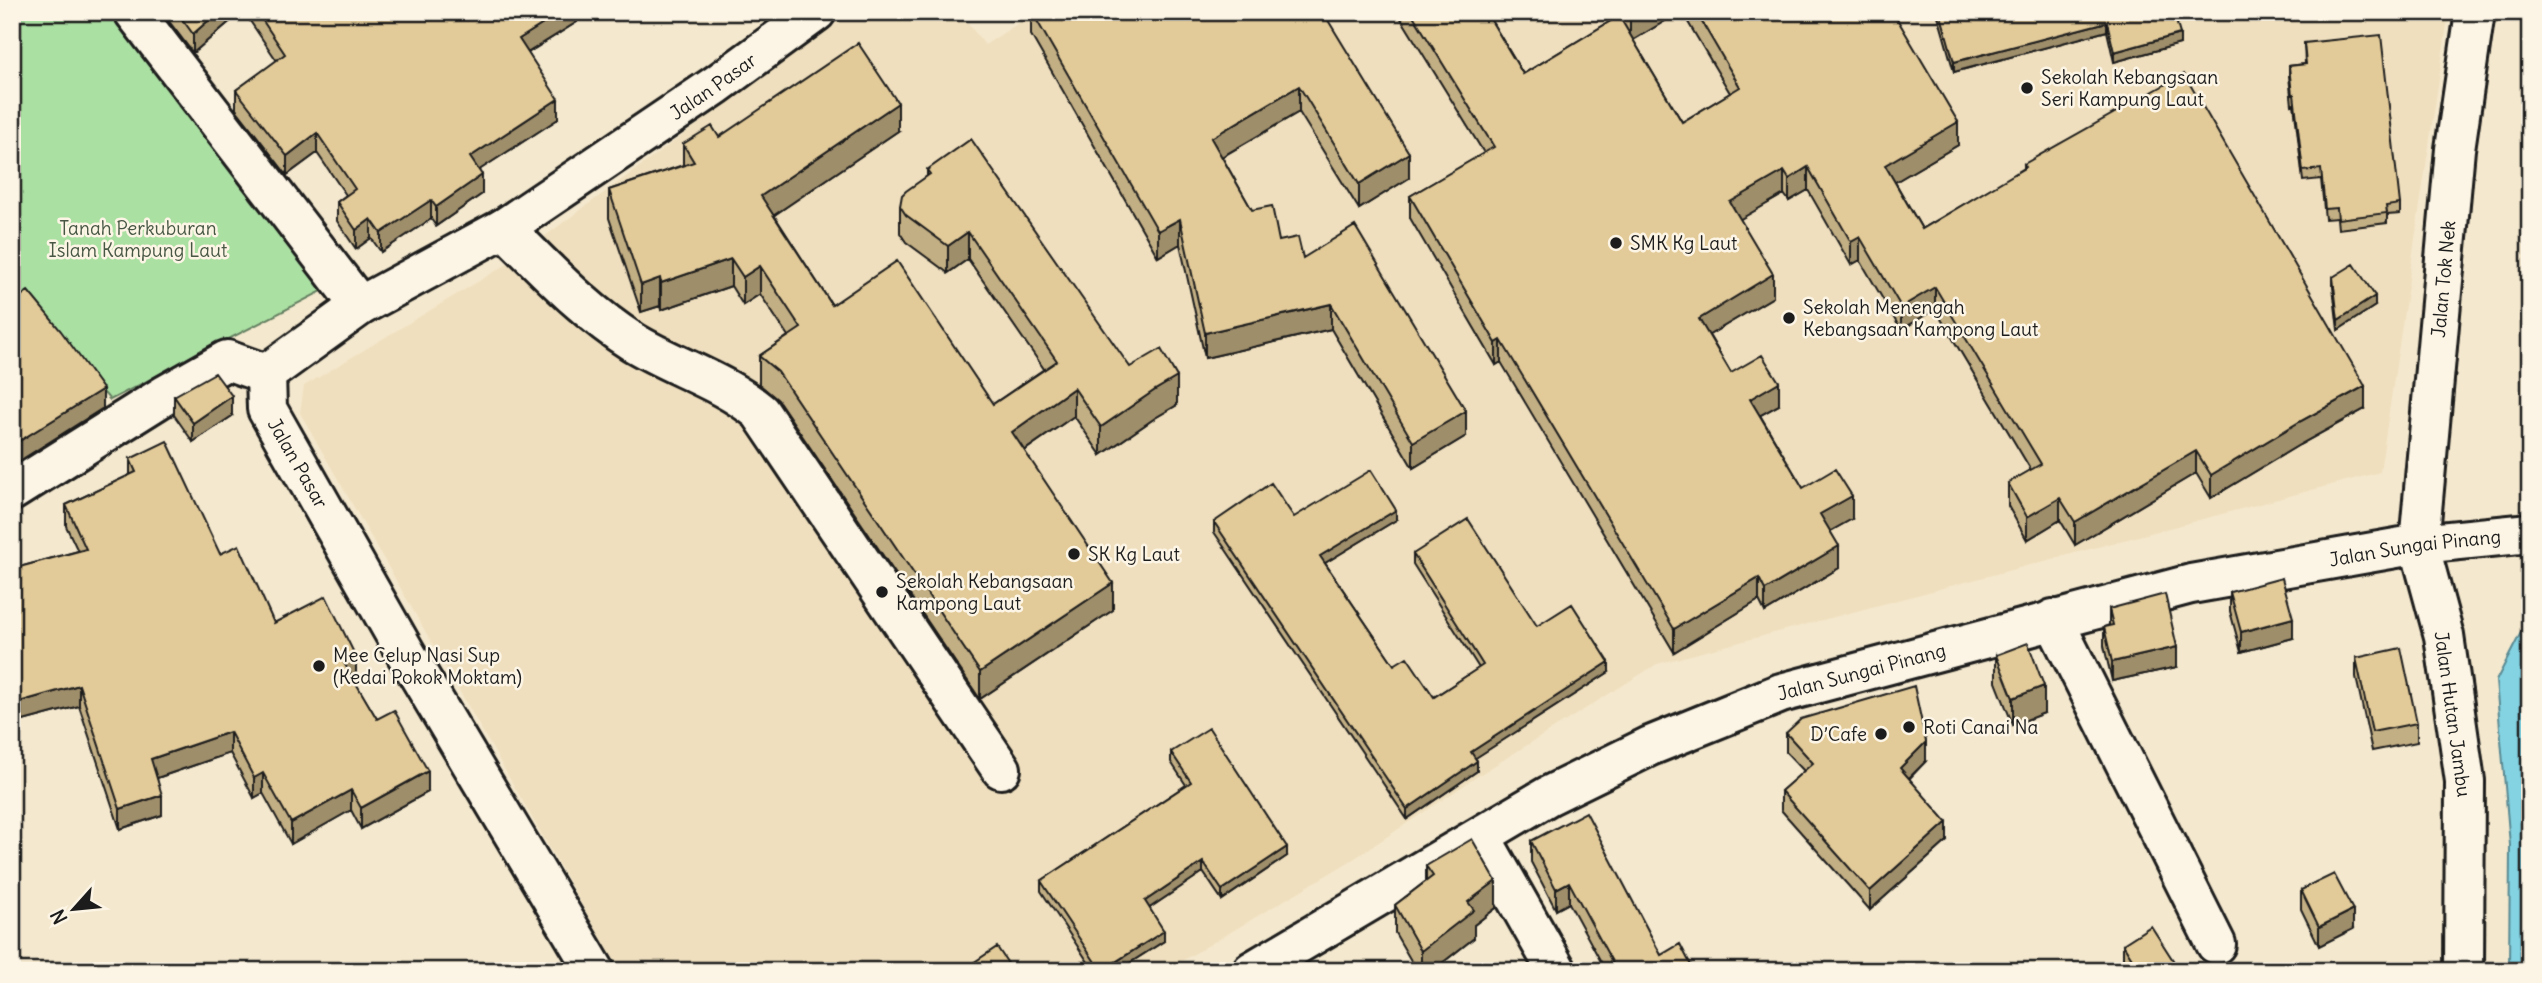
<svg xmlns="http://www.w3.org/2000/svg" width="2542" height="983" viewBox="0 0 2542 983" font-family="Delius,sans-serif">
	<rect width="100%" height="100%" fill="#f4e8ce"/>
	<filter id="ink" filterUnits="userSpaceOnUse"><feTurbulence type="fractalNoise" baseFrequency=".0143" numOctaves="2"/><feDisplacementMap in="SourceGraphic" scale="14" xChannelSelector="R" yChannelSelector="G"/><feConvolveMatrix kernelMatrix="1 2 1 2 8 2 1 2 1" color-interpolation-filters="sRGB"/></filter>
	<g filter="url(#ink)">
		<path fill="#efdfbe" d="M851,12H959L985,45L1035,12H2449L2380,472L1657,664L1484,772L1352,860L1165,971H620L300,413L304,386L504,266Z"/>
		<path fill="#abe0a3" stroke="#647e60" stroke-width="2" d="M12,12H124L330,287L110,400L12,286Z"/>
		<path fill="#84d3e2" stroke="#5a8a93" stroke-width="2" d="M2530,615V971H2509L2510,845L2496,681Z"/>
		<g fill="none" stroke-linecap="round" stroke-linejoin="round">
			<defs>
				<g id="minor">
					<path d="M134,12L360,306"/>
					<path d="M504,228C545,268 584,311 633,342C674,367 723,381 760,412L1001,769"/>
					<path d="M12,491L165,395L227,360L266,374"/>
					<path d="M2053,619L2216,944"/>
					<path d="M1481,837L1557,971"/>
					<path id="s1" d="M595,971L405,652L267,409L266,374L360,306L504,228L716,85L816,12"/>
					<path id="s2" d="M1252,971L1548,796L1650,746L1781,693L2191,584L2419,544L2530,533"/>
					<path id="s3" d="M2464,971L2465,781L2444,636L2419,544L2455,149L2475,12"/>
				</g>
			</defs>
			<use href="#minor" stroke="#1c1c1c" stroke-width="44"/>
			<use href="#minor" stroke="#fcf5e5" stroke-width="38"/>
		</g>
		<path fill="#c3af84" stroke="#1c1c1c" stroke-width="2" d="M162,12H241L193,53Z
			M244,12H577V22L528,53L558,119L479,170L482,194L436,226L431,219L381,252L371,238L356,249L337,221V202L346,195L317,153L287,175L236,109V90L277,61Z
			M1031,12H1323L1409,178L1359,209L1299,112L1222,157L1252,210L1279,241L1303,258L1466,436L1413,468L1331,329L1205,358L1180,244L1158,257L1031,35Z
			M1397,12H1486L1523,74L1616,18L1612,12H1680L1633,40L1682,122L1730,93L1682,12H1893L1958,145L1895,182L1922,229L2024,169V164L2365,409L2299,445L2211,498L2196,473L2075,545L2060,520L2027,540L2008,506V483L2031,470L1935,309L1901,330L1860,260L1851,265L1808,190L1789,201L1784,194L1740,219L1773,297L1709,335L1731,373L1779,405L1760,415L1803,488L1852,519L1830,531L1839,568L1765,612L1759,600L1674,652L1501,362L1496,365L1410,218V196L1484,153Z
			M1937,12H2213L2176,23L2180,44L2114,62L2107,31L1954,72Z
			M2304,43L2400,204V214L2387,215V223L2338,229L2337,218L2325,219L2321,179L2303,181L2294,104L2292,105L2289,76V66L2305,64Z
			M898,131L774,215L832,305L993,404L1044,369L968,259L948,273L906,242L900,233V206L927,176V170L1130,367L1177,405L1155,418L1101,455L1074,416L1024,451L1113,610L980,699L778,400L759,384V356L788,336L760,294L743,305L731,286L661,310L660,306L641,312L609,218V190L683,165V144L719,137Z
			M2333,277L2375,306L2338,330L2333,287Z
			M174,396L232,416L193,442L174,415Z
			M130,459L220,554L274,623L356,677L353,679L377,719L428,792L361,829L351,810L291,844L263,793L254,798L230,753L157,778L162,815L120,829L79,706L12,724V569L78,551L66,526V505L130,475Z
			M1294,517L1396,520L1325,563L1394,665L1434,697L1479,668L1413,564V554L1537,626L1609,672L1475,758L1477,771L1407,819L1214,532V522Z
			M2230,592L2293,638L2241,652L2230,611Z
			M2109,609L2177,667L2112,681L2104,646V627L2109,625Z
			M1996,655L2044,713L2013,725L1996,682Z
			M2356,658L2417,723V742L2372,751L2356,677Z
			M1786,733L1926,761L1909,779L1947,841L1870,910L1781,810V791L1804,771L1786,752Z
			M1171,752L1287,856L1222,900L1203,872L1149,908L1164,941L1117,971H1094L1041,891V881L1186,785L1171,762Z
			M1531,841L1661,955L1694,971H1606L1569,903L1556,910L1531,862Z
			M1426,866L1496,908L1474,925V938L1432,971H1417L1395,933V905L1426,881Z
			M2301,890L2353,929L2319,946L2301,909Z
			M2123,944L2180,971H2126L2123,966Z"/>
		<path fill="#9f8e6b" stroke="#1c1c1c" stroke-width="2" d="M218,12H241L193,53V34Z
			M562,12H577V22L519,58V39Z
			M1642,12H1680L1630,42V20Z
			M2179,12H2213L2174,24V14Z
			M2107,22V31L1954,72V62Z
			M2180,34V44L2114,62V52Z
			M1299,86V112L1211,163V138Z
			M558,99V119L470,176V157Z
			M898,103V131L761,224V196Z
			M1958,122V145L1885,188V165Z
			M317,133V153L287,175V156Z
			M1409,153V178L1359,209V184Z
			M1808,167V190L1789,201V179Z
			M1784,171V194L1730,225V202Z
			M482,175V194L436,226V207Z
			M431,200V219L381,252V233Z
			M371,219V238L356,249V230Z
			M1180,219V244L1158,257V231Z
			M968,232V259L948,273V246Z
			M1860,237V260L1851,265V242Z
			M731,259V286L661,310V283Z
			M760,266V294L743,305V277Z
			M1773,274V297L1699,341V319Z
			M660,278V306L641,312V285Z
			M1935,287V309L1901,330V307Z
			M2375,296V306L2338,330V320Z
			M1331,304V329L1205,358V333Z
			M1501,340V362L1496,365V343Z
			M1177,377V405L1155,418L1101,455V427L1155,390Z
			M1779,382V405L1750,421V399Z
			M2365,386V409L2299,445L2211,498V475L2299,422Z
			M1074,388V416L1012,459V432Z
			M103,389V408L13,465V445Z
			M232,396V416L193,442V423Z
			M1466,411V436L1413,468V442Z
			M2196,451V473L2075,545V522Z
			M1852,496V519L1820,537V514Z
			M2060,498V520L2027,540V517Z
			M1396,510V520L1320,566V556Z
			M1839,546V568L1765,612V590Z
			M1759,578V600L1674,652V629Z
			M1113,583V610L980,699V672Z
			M2293,618V638L2241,652V632Z
			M2177,647V667L2112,681V662Z
			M356,657V677L344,684V663Z
			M1609,662V672L1471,761V752Z
			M79,685V706L12,724V704Z
			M2044,686V713L2013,725V698Z
			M230,732V753L151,780V759Z
			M1926,742V761L1900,787V768Z
			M1477,761V771L1407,819V809Z
			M428,771V792L361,829V808Z
			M263,773V793L254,798V778Z
			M351,790V810L291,844V823Z
			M162,795V815L120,829V809Z
			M1947,822V841L1870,910V891Z
			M1287,847V856L1222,900V890Z
			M1203,862V872L1145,911V901Z
			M1496,881V908L1474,925V938L1432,971H1421V951L1468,902Z
			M1569,882V903L1556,910V889Z
			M2353,910V929L2319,946V927Z
			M1164,931V941L1117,971H1102Z"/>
		<path fill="#e3cb99" stroke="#1c1c1c" stroke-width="2" d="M177,12H218L193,34Z
			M257,12H562L519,39L558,99L470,157L482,175L436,207L431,200L381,233L371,219L356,230L337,202L355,189L317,133L287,156L236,90L285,54Z
			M1032,12H1323L1409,153L1359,184L1299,86L1211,138L1252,210L1272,206L1279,241L1298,237L1303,258L1355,226L1466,411L1413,442L1331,304L1205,333L1180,219L1158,231Z
			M1411,12H1486L1523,74L1619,16L1682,122L1740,87L1696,12H1893L1958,122L1885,165L1922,229L2026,167L2024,164L2184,74L2365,386L2299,422L2211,475L2196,451L2075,522L2060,498L2027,517L2008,483L2041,464L1935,287L1901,307L1860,237L1851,242L1808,167L1789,179L1784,171L1730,202L1773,274L1699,319L1731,373L1762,355L1779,382L1750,399L1803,488L1835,469L1852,496L1820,514L1839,546L1765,590L1759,578L1674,629L1501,340L1496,343L1410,196L1494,147Z
			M1625,12H1642L1630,20Z
			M1940,12H2179L2174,14L2180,34L2114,52L2107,22L1954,62Z
			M2381,35L2400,204L2386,206L2387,213L2338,219L2337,208L2325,209L2321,169L2303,171L2294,94L2292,95L2289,66L2306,64L2304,43Z
			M858,43L898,103L761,196L832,305L897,261L993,404L1057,361L968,232L948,246L906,215L900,206L902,195L906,191L930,174L927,170L971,139L1130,367L1161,349L1177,377L1155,390L1101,427L1074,388L1012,432L1113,583L980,672L778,372L759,356L801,328L760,266L743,277L731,259L661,283L660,278L641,285L609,190L694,162L683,144L712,126L719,137Z
			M2354,264L2375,296L2338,320L2333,277Z
			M28,291L61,331L103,389L13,445L12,299L14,301Z
			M215,373L232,396L193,423L174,396Z
			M167,441L220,554L239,545L274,623L326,596L356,657L344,663L377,719L394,710L428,771L361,808L351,790L291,823L263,773L254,778L230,732L151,759L162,795L120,809L79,685L12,704V569L86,549L66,505L136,472L130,459Z
			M1371,470L1396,510L1320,556L1394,665L1407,657L1434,697L1483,665L1413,554L1468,519L1537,626L1572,604L1609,662L1471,752L1477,761L1407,809L1214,522L1271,483L1294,517Z
			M2282,578L2293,618L2241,632L2230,592Z
			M2165,594L2177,647L2112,662L2104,627L2113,625L2109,609Z
			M2028,643L2044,686L2013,698L1996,655Z
			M2401,648L2417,723L2372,732L2356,658Z
			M1914,686L1926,742L1900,768L1947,822L1870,891L1781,791L1813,763L1786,733L1801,719Z
			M1209,728L1287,847L1222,890L1203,862L1145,901L1164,931L1101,971L1041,881L1191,782L1171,752Z
			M1586,812L1661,955L1680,944L1694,971H1617L1569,882L1556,889L1531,841Z
			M1472,839L1496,881L1468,902L1474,910L1421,951L1395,905L1433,876L1426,866Z
			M2334,874L2353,910L2319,927L2301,890Z
			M2151,926L2180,971H2140L2123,944Z
			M997,947L1013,971H961Z"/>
	</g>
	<g fill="#1c1c1c" stroke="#fcf5e5" stroke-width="2.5">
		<circle cx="2027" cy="88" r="7"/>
		<circle cx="1616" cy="243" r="7"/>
		<circle cx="1789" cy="318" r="7"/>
		<circle cx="1074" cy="554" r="7"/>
		<circle cx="882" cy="592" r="7"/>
		<circle cx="319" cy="666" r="7"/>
		<circle cx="1909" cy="727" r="7"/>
		<circle cx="1881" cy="734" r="7"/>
	</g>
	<g text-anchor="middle" stroke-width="5" stroke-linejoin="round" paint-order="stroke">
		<g font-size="19" fill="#1c1c1c" stroke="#fcf5e5" text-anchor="start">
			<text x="2041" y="84">Sekolah Kebangsaan<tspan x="2041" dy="22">Seri Kampung Laut</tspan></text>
			<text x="1630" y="250">SMK Kg Laut</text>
			<text x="1803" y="314">Sekolah Menengah<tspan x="1803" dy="22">Kebangsaan Kampong Laut</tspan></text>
			<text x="1088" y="561">SK Kg Laut</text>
			<text x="896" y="588">Sekolah Kebangsaan<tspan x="896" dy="22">Kampong Laut</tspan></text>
			<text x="333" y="662">Mee Celup Nasi Sup<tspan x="333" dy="22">(Kedai Pokok Moktam)</tspan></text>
			<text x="1923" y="734">Roti Canai Na</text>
			<text x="1867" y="741" text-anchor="end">D’Cafe</text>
		</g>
		<g font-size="19" fill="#1c1c1c" stroke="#fcf5e5">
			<text dy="7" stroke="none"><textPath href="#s1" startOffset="1218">Jalan Pasar</textPath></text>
			<text dy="7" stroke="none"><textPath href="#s3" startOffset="698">Jalan Tok Nek</textPath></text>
			<text transform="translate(298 463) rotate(60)" y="7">Jalan Pasar</text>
			<text dy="7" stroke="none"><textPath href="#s2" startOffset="1250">Jalan Sungai Pinang</textPath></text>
			<text dy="7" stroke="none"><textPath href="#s2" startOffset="682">Jalan Sungai Pinang</textPath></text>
			<text transform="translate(2453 714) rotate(82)" y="7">Jalan Hutan Jambu</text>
		</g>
		<g font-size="19" fill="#475744" stroke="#fcf5e5">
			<text x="138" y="235">Tanah Perkuburan<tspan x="138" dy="22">Islam Kampung Laut</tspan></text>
		</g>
	</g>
	<rect width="2542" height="983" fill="none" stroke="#fcf5e5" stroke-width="42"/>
	<rect x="21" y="21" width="2500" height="941" fill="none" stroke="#1c1c1c" stroke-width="2.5" filter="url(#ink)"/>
	<g transform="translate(74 909) rotate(243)" stroke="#fcf5e5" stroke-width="5" paint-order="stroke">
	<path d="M0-5L12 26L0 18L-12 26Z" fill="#1c1c1c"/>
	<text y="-10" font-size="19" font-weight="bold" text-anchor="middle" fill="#1c1c1c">N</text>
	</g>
</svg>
